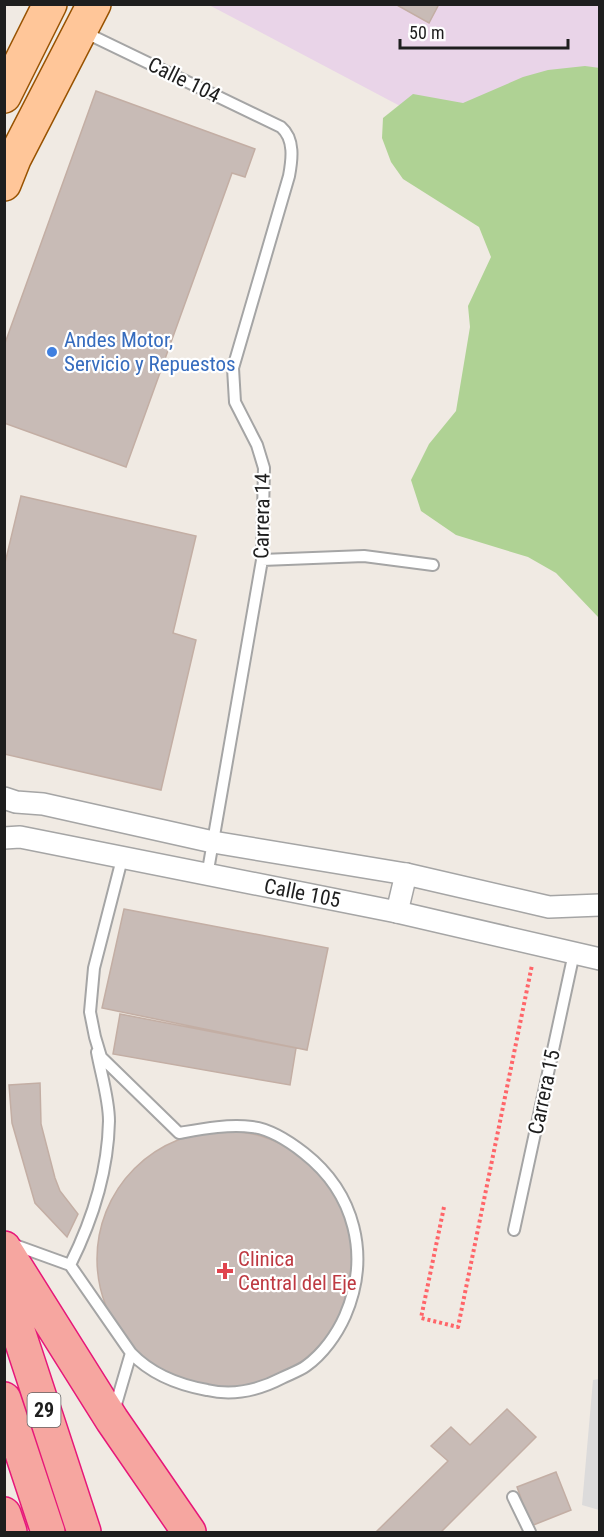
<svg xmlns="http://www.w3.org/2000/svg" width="604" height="1537" viewBox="0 0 604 1537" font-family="'Roboto Condensed',sans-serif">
	<rect width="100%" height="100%" fill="#f0eae3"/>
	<path fill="#dcdbdb" d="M599,1379H600L599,1510L582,1505L593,1380Z"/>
	<path fill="#e9d4e8" d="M209,5H599V293L470,143Z"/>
	<path fill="#afd294" d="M585,66L600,68L599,618L556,573L528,557L456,535L421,511L411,480L429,444L456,411L470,327L468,306L491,257L479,227L403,179L391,162L382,138L383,118L413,94L463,103L523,77L548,70Z"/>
	<path fill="#c8bbb6" stroke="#c3aea4" stroke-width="1.5" d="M395,4H439L429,23Z
		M96,91L255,149L245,177L232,173L126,467L4,423V346Z
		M21,496L196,536L173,633L196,640L161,790L4,754V567Z
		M124,909L328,948L307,1050L102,1008Z
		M120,1014L296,1048L290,1085L113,1054Z
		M40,1083L41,1124L55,1178L60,1191L78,1214L67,1237L35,1203L12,1123L9,1085Z
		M97 1259a128 128 0 1 1 256 0a128 128 0 1 1-256 0Z
		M507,1409L536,1437L441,1532H376L448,1461L431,1446L451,1427L470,1445Z
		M556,1472L571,1510L531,1526L517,1487Z"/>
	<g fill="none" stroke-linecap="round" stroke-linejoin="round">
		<defs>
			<path id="service" d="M84,32L281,127C295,139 292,160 289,176L233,368L235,402L257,445L264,468L262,560L207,876
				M262,560L364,556L433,565
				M122,859L94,968L90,1012L95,1037L101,1057L179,1133C202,1129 228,1124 252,1127C270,1129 290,1142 304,1153C355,1193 371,1256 345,1316C337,1334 323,1354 306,1366C299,1371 290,1374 282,1378C259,1390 233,1396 207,1390C179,1385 151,1374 131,1353
				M514,1230L574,953
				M12,1244L70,1265L131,1353L114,1411
				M70,1265C92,1221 108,1171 109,1121C109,1099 101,1074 97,1052
				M513,1497L530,1532"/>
			<g id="minor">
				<path d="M4,798L16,802L43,804L213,842L406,874L549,907L600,905"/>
				<path id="s1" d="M4,838L20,837L397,912L600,959"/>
				<path d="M397,912L406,874"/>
			</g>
			<path id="primary" d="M4,96L50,4
				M4,184L14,159L94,4"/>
			<path id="trunk" d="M4,1248L112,1420L189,1532
				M4,1288L84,1532
				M4,1399L48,1532
				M4,1514L10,1532"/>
		</defs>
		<use href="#service" stroke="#a5a5a5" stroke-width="14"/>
		<use href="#minor" stroke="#a5a5a5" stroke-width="24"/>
		<use href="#primary" stroke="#985200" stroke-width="36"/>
		<use href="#trunk" stroke="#e71779" stroke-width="36"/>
		<path stroke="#ff6569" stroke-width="4" stroke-dasharray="3 3" stroke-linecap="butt" d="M444,1207L421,1318L458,1327L532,965"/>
		<use href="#service" stroke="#fff" stroke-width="10"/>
		<use href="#minor" stroke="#fff" stroke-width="21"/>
		<use href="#primary" stroke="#ffc699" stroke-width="33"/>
		<use href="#trunk" stroke="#f6a6a0" stroke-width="33"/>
	</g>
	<circle fill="#3f7fe0" stroke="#fff" stroke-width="2" cx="52" cy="352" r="6"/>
	<path fill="#e0444e" stroke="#fff" stroke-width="2" d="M222 1262h6v6h6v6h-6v6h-6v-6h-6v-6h6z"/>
	<g text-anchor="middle" stroke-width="4.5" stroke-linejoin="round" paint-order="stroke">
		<rect fill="#fff" stroke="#626262" stroke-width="1.5" x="27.5" y="1393" width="33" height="34" rx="4.5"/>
		<g font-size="20" font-weight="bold" fill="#1e1e1e">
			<text x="44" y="1417">29</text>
		</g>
		<g font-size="21" fill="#1e1e1e" stroke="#fff">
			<text transform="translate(184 80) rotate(26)" y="7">Calle 104</text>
			<text transform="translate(262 516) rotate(-89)" y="7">Carrera 14</text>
			<text dy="7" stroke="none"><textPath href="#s1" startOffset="304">Calle 105</textPath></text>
			<text transform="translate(544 1092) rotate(-78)" y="7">Carrera 15</text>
		</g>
		<g font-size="21" fill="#366cbe" stroke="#fff" text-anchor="start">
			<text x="64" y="347">Andes Motor,<tspan x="64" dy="24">Servicio y Repuestos</tspan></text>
		</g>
		<g font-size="21" fill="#be3a42" stroke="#fff" text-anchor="start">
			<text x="238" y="1266">Clinica<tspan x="238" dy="24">Central del Eje</tspan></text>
		</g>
	</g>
	<rect width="604" height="1537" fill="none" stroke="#1e1e1e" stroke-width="12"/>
	<path d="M400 39v9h168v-9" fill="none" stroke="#1e1e1e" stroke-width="3"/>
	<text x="409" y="39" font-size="18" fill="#1e1e1e" stroke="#ffffff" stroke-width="4.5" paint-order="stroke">50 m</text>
</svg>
